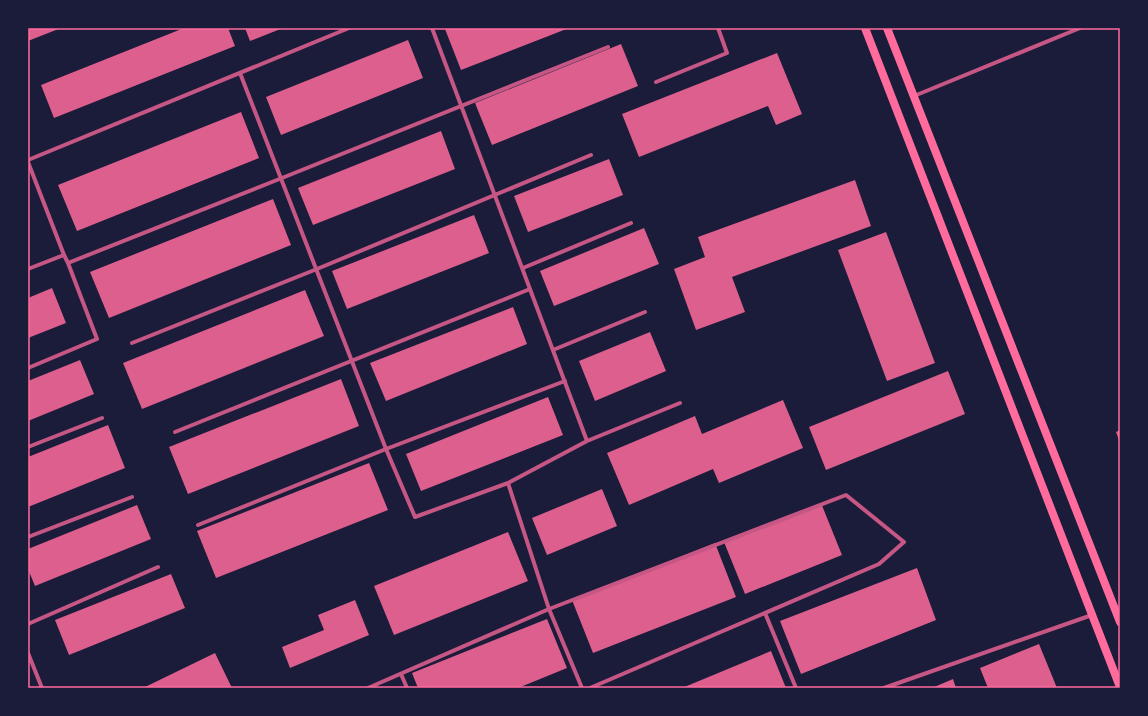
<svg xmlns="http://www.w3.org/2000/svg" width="1148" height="716" viewBox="0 0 1148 716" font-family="Karla,sans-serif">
	<rect width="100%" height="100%" fill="#1b1b3a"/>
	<path fill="#dd5f8e" d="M28,28H61L28,41Z
		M184,28H228L235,46L54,118L41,85Z
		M245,28H283L250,41Z
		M448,28H569L461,70L445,29Z
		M408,40L423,78L281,135L266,97Z
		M621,44L638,86L492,145L475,103Z
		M777,53L802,114L776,125L768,106L639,157L622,114Z
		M241,112L259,158L77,231L58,185Z
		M441,131L455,169L313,225L298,188Z
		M609,159L623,195L528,232L514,196Z
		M855,180L871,226L732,277L745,312L696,330L674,269L705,257L698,237Z
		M273,199L291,245L109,318L90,272Z
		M474,215L489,253L347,309L332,271Z
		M644,228L659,264L554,306L540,271Z
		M886,232L935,363L887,381L838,250Z
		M52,288L66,323L28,338V298Z
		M305,290L324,336L142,409L123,363Z
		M513,307L527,344L386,401L370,363Z
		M650,332L666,371L595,401L579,361Z
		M80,360L94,394L28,421V381Z
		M948,371L965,414L826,470L809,427Z
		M341,379L359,426L188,494L169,447Z
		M548,397L563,435L421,491L406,454Z
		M783,400L803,448L719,483L713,469L629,505L607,453L695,416L702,434Z
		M108,425L125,468L28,507V457Z
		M1120,430V443L1116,432Z
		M369,463L388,510L216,578L197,531Z
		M602,489L617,526L547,555L532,518Z
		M821,503L842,555L745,594L724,542Z
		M137,505L151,539L35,586L28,569V549Z
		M508,532L528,581L394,635L374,586Z
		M715,543L736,597L593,653L572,600Z
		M917,568L936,620L801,674L780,621Z
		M171,574L185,608L69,655L55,620Z
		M355,600L369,635L290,668L282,647L324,630L318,615Z
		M547,619L567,668L518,688H418L412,673Z
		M1039,644L1057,688H988L980,668Z
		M771,651L786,688H682Z
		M215,653L232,688H143Z
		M953,679L956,688H932Z"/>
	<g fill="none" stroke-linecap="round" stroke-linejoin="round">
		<path stroke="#c65784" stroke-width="4" d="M432,28L587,441L508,483
			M240,73L386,449L415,517L508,483L549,609L582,688
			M656,82L727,53L718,28
			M914,96L1080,28
			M28,160L349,28
			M28,162L64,255L68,263L97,339L28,368
			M68,263L282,178L608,47
			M523,268L631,223
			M28,269L64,255
			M132,343L317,269L591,155
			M553,350L645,312
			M175,432L530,289
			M587,441L680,403
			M28,447L102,418
			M198,525L386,449L565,381
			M28,537L132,497
			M765,613L796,688
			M28,624L158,567
			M28,653L42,688
			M401,674L407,688
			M368,688L549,609L846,495L904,542L879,564L590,688
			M884,688L1092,615"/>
		<path stroke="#ff6b9d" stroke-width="8" d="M865,28L1120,687
			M887,28L1120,622"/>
	</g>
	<rect width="1148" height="716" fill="none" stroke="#1b1b3a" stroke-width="58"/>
	<rect x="29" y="29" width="1090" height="658" fill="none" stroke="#ff6b9d" stroke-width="1.5"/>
</svg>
